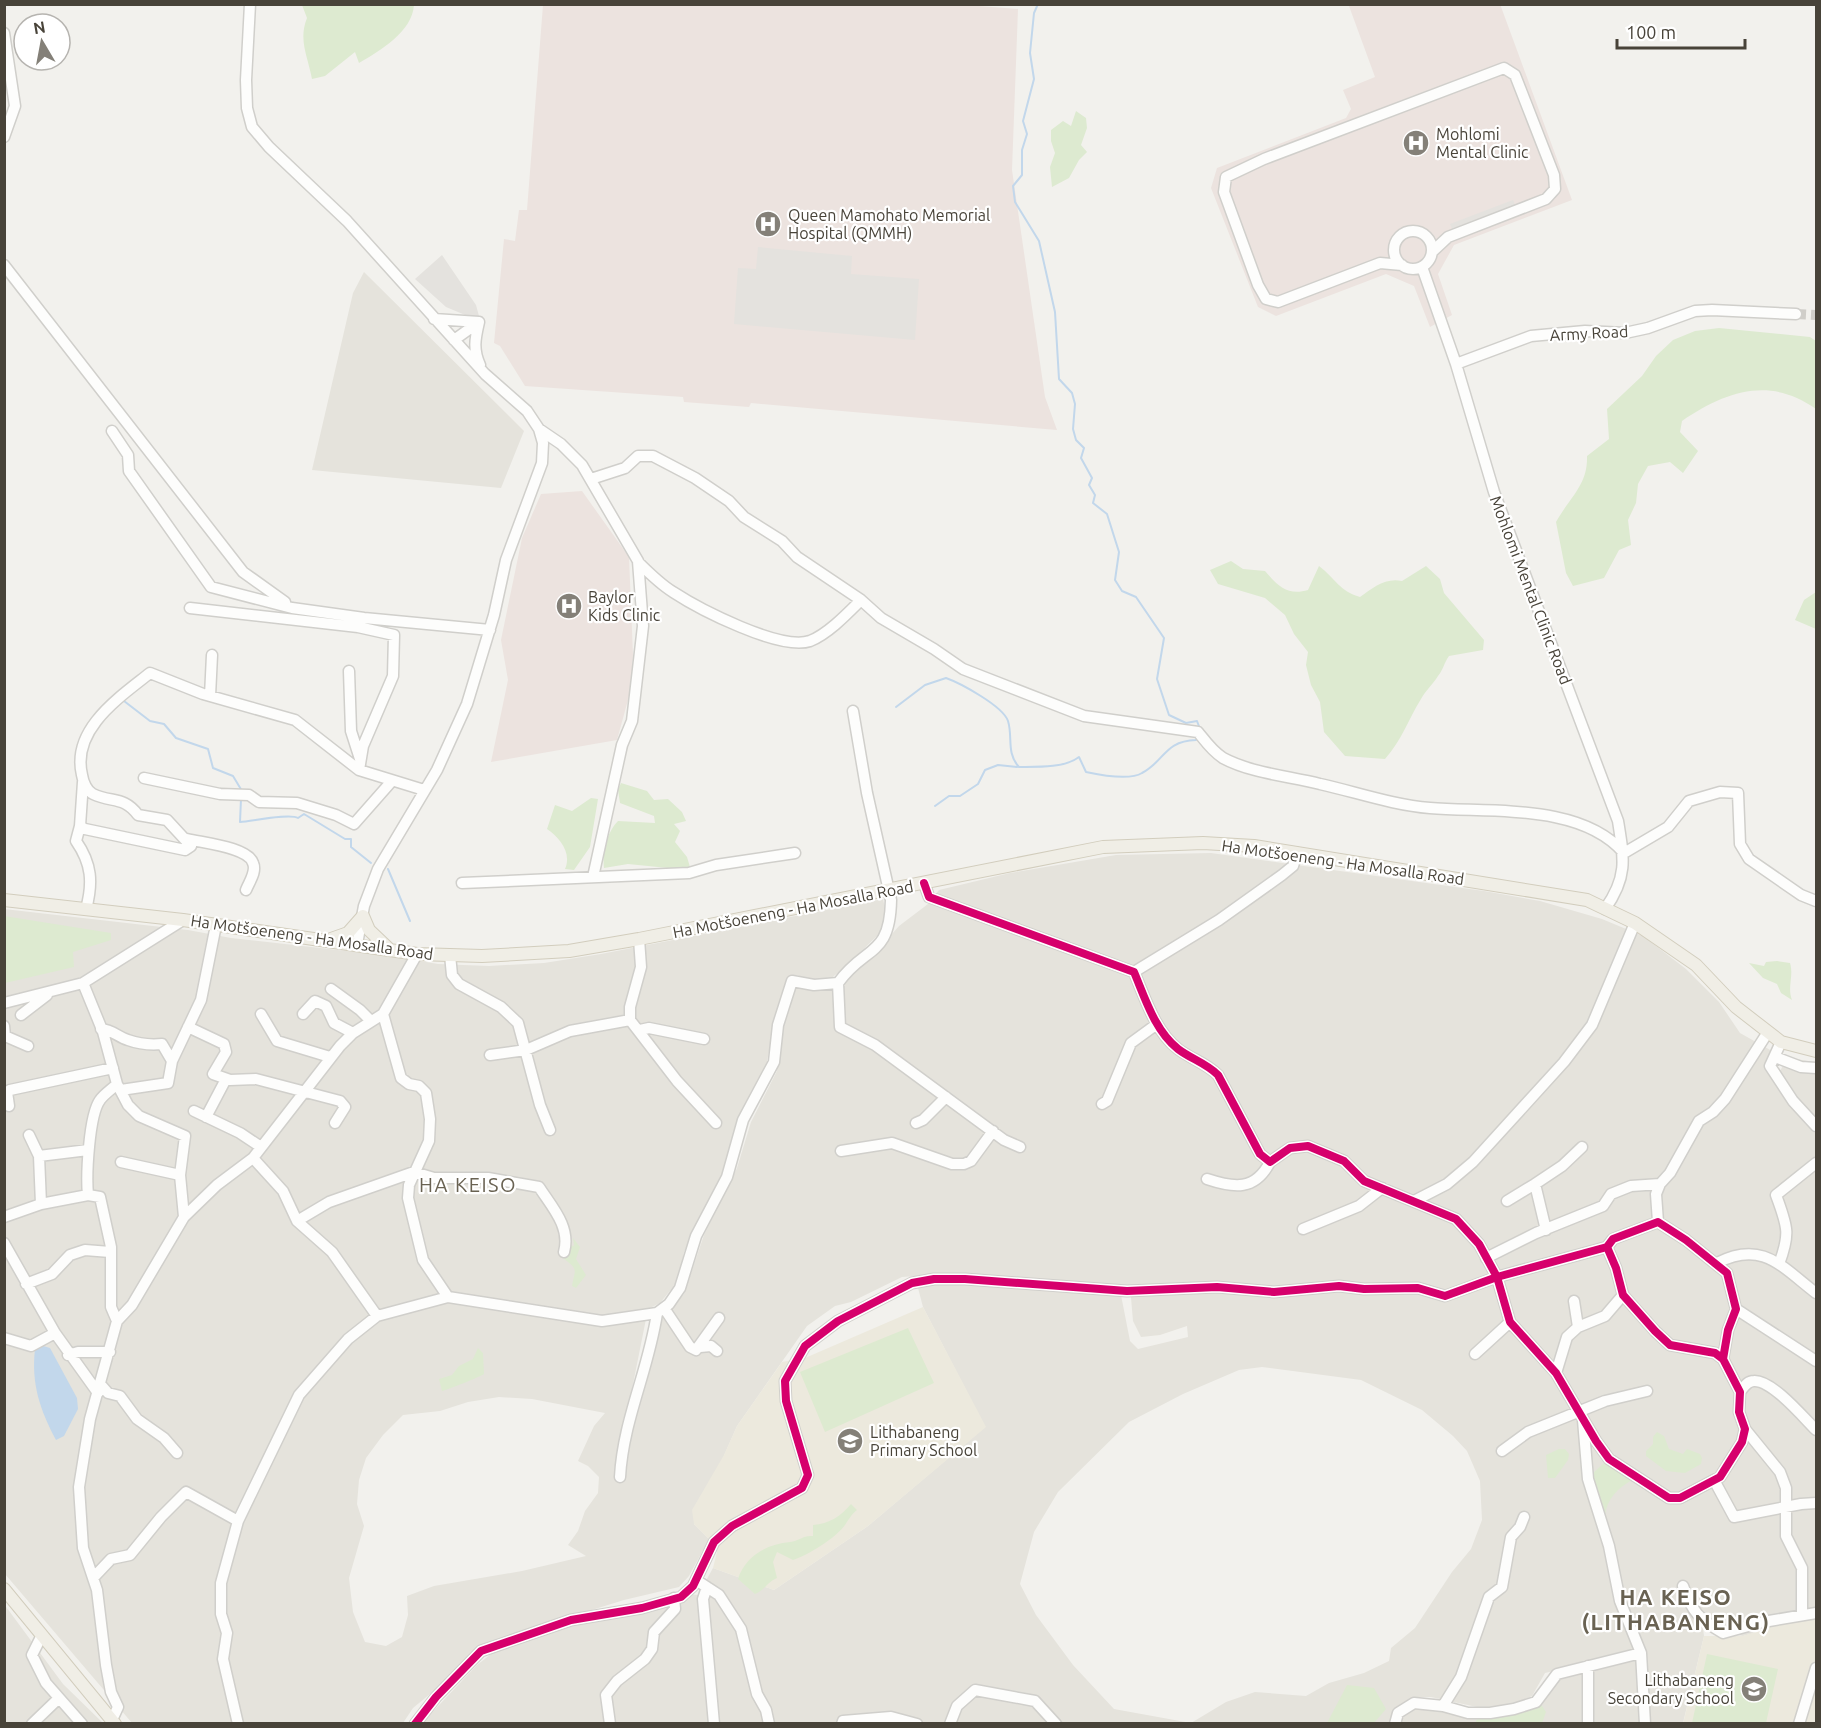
<svg xmlns="http://www.w3.org/2000/svg" width="1821" height="1728" viewBox="0 0 1821 1728" font-family="Ubuntu,sans-serif">
	<rect width="100%" height="100%" fill="#f2f1ed"/>
	<path fill="#e5e3dc" fill-rule="evenodd" d="M364,272L524,431L501,488L312,470L353,293Z
		M1211,853L1484,891L1540,901L1602,919L1643,936L1686,969L1719,1002L1740,1033L1772,1051L1771,1056L1788,1101L1816,1134V1617L1743,1636L1703,1629L1704,1636L1683,1723H422L477,1665L495,1651L585,1620L645,1613L688,1594L698,1595L713,1568L774,1590L868,1526L985,1427L923,1307L918,1288L936,1282L1121,1295L1130,1341L1138,1349L1188,1337L1187,1326L1160,1335L1141,1337L1133,1321L1130,1286L929,1275L902,1277L851,1302L835,1306L807,1326L737,1426L694,1524L709,1539L689,1576L679,1587L624,1600L492,1641L470,1653L453,1675L413,1708L403,1723H132L5,1574L4,909L188,930L231,938L391,956L438,964L489,966L544,963L601,954L883,899L886,912L880,933L843,969L830,979L811,981L797,975L788,977L776,1014L765,1072L736,1128L720,1182L684,1252L678,1281L660,1303L648,1309L629,1404L623,1420L633,1426L660,1321L684,1294L704,1235L737,1168L751,1122L777,1071L781,1029L795,984L818,989L848,976L869,960L899,926L928,904L939,890L1010,873L1116,855ZM1262,1367L1361,1380L1422,1410L1453,1436L1467,1451L1480,1481L1482,1520L1471,1549L1452,1572L1415,1628L1391,1648L1389,1661L1364,1673L1329,1683L1306,1696L1255,1692L1226,1702L1191,1723L1114,1709L1073,1665L1036,1615L1020,1584L1034,1532L1058,1492L1129,1422L1183,1394L1239,1370ZM499,1397L532,1399L605,1413L594,1426L578,1461L588,1466L599,1477L598,1493L585,1511L578,1531L568,1545L586,1556L522,1571L434,1586L407,1596L408,1615L402,1637L386,1646L365,1642L353,1612L349,1578L364,1526L357,1504L359,1480L366,1458L383,1435L403,1415L440,1411L468,1402ZM1582,1664L1505,1716L1473,1719L1453,1712L1420,1707L1415,1697H1431L1486,1709L1517,1703L1532,1696L1545,1673Z
		M1788,1057L1816,1063V1120L1796,1099L1780,1071Z
		M4,1604L63,1684L103,1723H5Z"/>
	<path fill="#ece9dd" d="M923,1307L986,1427L868,1526L774,1590L713,1568L717,1552L709,1539L694,1524L692,1510L724,1455L737,1426L782,1362L805,1358Z
		M1816,1617V1723L1683,1724L1704,1636H1743L1797,1619Z"/>
	<path fill="#ece3df" d="M953,4L1018,9L1012,170L1045,397L1057,430L751,403L749,407L684,402L683,397L525,386L500,346L494,343L504,239L515,241L519,210H527L543,5Z
		M1352,4H1500L1572,200L1454,245L1438,274L1452,315L1430,327L1414,286L1386,274L1276,316L1258,307L1211,188L1217,168L1346,118L1351,109L1343,90L1375,77L1349,6Z
		M582,491L629,557L633,655L631,689L617,740L491,762L508,680L501,640L522,538L541,494Z"/>
	<path fill="#ddead0" d="M302,5H414C412,32 381,50 359,63L355,52L325,76L312,79C308,57 298,40 307,18Z
		M1076,111L1086,118L1087,128L1081,145L1087,152L1079,160L1069,178L1052,187L1050,167L1055,153L1051,141V130L1063,121L1071,126Z
		M1719,328L1810,337L1816,341V409C1770,376 1726,391 1682,421L1680,432L1698,451L1683,473L1670,462L1648,466L1638,484L1636,503L1628,520L1631,545L1619,550L1604,578L1573,586L1566,573L1556,522C1570,497 1588,485 1587,456L1609,439L1607,409L1642,376L1656,356L1673,340L1695,331Z
		M1231,561L1243,569L1265,571C1278,586 1288,596 1308,590L1319,566C1336,579 1339,591 1360,597C1372,588 1386,577 1402,581L1426,566L1440,579L1444,593L1484,640L1483,650L1449,656C1444,663 1443,670 1438,676C1433,684 1426,690 1421,699C1408,720 1402,740 1385,759L1345,756L1324,732L1320,702L1311,685L1306,665L1308,652L1294,634L1285,615L1265,598L1218,584L1210,570Z
		M1816,592V629L1795,620L1804,600Z
		M621,783L647,791L654,800L668,799L682,812L686,821L674,824L680,831L675,842L687,857L690,867L678,869L628,864L604,868C602,852 607,832 618,821L655,823L654,816L620,803L618,790Z
		M591,798L598,799L590,847L574,870L565,869C572,853 560,838 547,829L555,805L572,811Z
		M4,916L111,933V940L73,952L74,967L5,983Z
		M1777,961L1790,963C1794,976 1787,987 1792,1000L1781,993L1777,984L1763,978L1749,963L1764,966L1766,962Z
		M573,1238L580,1247L576,1259L586,1275L576,1288L572,1286C575,1269 579,1270 563,1258L568,1245L574,1246Z
		M908,1328L934,1383L825,1432L800,1372Z
		M478,1348L483,1353L484,1374C482,1376 447,1390 442,1391L439,1379L452,1375L459,1366L473,1359Z
		M1657,1432L1664,1436L1669,1449L1683,1454L1687,1449L1700,1454L1702,1458L1701,1464L1685,1473L1666,1471L1646,1456V1451L1653,1444V1437Z
		M1559,1449H1565L1569,1454L1568,1460L1555,1478H1548L1546,1455Z
		M1605,1462L1632,1480C1618,1488 1607,1499 1605,1515L1591,1475Z
		M851,1504L857,1510C851,1515 849,1519 845,1525C837,1537 807,1556 793,1560L777,1552L773,1562L777,1578C767,1582 765,1590 755,1594L738,1579C745,1556 767,1544 790,1542C799,1541 803,1535 813,1536V1525C829,1524 841,1516 851,1504Z
		M1707,1654L1778,1669L1766,1723H1692Z
		M1347,1685L1374,1688L1386,1709L1374,1723H1327Z
		M1540,1703L1546,1712L1542,1723L1475,1724L1477,1719L1505,1716Z"/>
	<path fill="#e4e2de" d="M1513,200L1516,207L1453,231L1450,224Z
		M758,247L852,256L851,274L919,279L915,340L734,324L738,268L756,269Z
		M442,255L476,305L479,316L470,317L446,307L415,279Z"/>
	<path fill="#c2d7eb" d="M40,1345L50,1348L77,1398L78,1409L64,1436L56,1440C40,1410 31,1384 35,1349Z"/>
	<g fill="none" stroke-linecap="round" stroke-linejoin="round">
		<path stroke="#c2d7eb" stroke-width="2" d="M1038,4L1034,13L1030,53L1034,79L1023,121L1027,134L1022,150V175L1013,186L1015,202L1039,241L1055,312L1059,379L1072,393L1075,404L1073,429L1076,440L1084,448L1081,458L1092,478L1089,485L1095,495L1093,503L1107,514L1119,552L1115,580L1122,591L1136,597L1164,638L1157,679L1169,715L1186,723L1197,721L1200,729
			M124,701L150,721L164,724L176,738L208,749L213,768L233,776L242,791
			M896,707L925,685L946,678C960,683 1003,706 1008,721C1013,737 1006,753 1019,767C1037,767 1065,768 1079,757L1086,772C1100,775 1129,781 1142,773C1165,761 1164,741 1196,740L1197,737
			M241,799L240,822C253,821 290,813 298,818L304,814L345,839H351V847L371,863
			M935,806L949,796H960L978,784L985,770L998,765L1017,767
			M388,869L410,921"/>
		<path stroke="#d0cec9" stroke-width="10" stroke-dasharray="10 5" stroke-linecap="butt" d="M1796,314L1816,315"/>
		<defs>
			<path id="minor" d="M250,4L246,80L247,108L252,127L269,147L347,221L485,374L527,411L539,429L543,443L542,463L506,560L494,615L467,704L437,770L378,869L364,906L357,944
				M4,33L15,106L4,137
				M1394 250a19 19 0 1 1 38 0a19 19 0 1 1-38 0Z
				M4,265L243,572L285,602
				M1402,265L1380,263L1278,302L1266,299L1258,285L1224,192L1226,177L1264,159L1504,68L1515,75L1554,175L1555,189L1546,199L1448,237L1433,251
				M1422,267L1456,364L1494,492L1618,821C1624,858 1628,877 1605,909
				M434,319L479,322
				M479,322C475,339 473,350 480,365
				M454,340L479,322
				M1456,364L1531,336L1585,331L1625,333L1648,328L1695,311L1712,310L1796,314
				M539,429L561,444L582,465L638,561L643,626L632,721L622,745L593,877
				M112,431L128,455L129,471L211,587L292,608L364,618L490,630
				M591,479L625,468L638,456H653L695,478L729,501L744,517L782,541L797,557L861,600L881,618L934,649L963,669L1084,716L1198,732C1206,742 1212,751 1223,758C1251,773 1288,776 1320,784C1356,792 1393,805 1430,808C1491,813 1581,803 1624,853L1668,827L1689,801L1720,792L1738,793L1740,844L1749,859L1801,895L1816,901
				M638,562C649,573 660,584 673,592C699,609 780,651 810,641C828,634 848,613 861,600
				M190,608L358,627L394,635L393,676L363,746L359,770
				M349,671L351,731L360,759
				M210,696L212,655
				M144,778L220,794L249,795L259,802L297,803L336,815L354,824L391,782
				M83,782L80,826L85,829L185,850L191,846L167,820L138,815C124,796 112,803 93,794C87,791 83,782 82,775C71,729 120,697 150,673L203,694L295,720L359,770L424,790
				M80,826L76,841C92,864 93,883 86,909
				M187,839C203,843 248,847 253,863C257,872 249,882 246,890
				M462,883L689,873L716,865L795,853
				M924,883L929,897L1134,972C1145,998 1155,1031 1178,1049C1191,1059 1206,1063 1218,1075L1260,1154L1270,1162L1290,1148L1308,1146L1344,1161L1364,1181L1456,1219L1479,1244L1497,1277L1510,1322L1556,1373L1596,1441L1609,1459L1669,1498H1680L1720,1477L1742,1442L1745,1429L1739,1412L1740,1392L1723,1359L1728,1330L1736,1309L1727,1273L1686,1240L1658,1222L1613,1239L1607,1247L1616,1268L1623,1295L1655,1331L1670,1345L1715,1353L1723,1359
				M639,939L641,967L630,1007V1020L677,1081L716,1123
				M450,955L452,975L459,984L501,1007L518,1023L540,1105L550,1130
				M1134,972L1219,920L1282,875L1293,866L1297,853
				M83,983L103,1032L117,1084L128,1105L139,1116L185,1136L180,1175L184,1217
				M838,983C865,945 890,958 891,900L867,793L853,711
				M331,989L360,1010L371,1021
				M4,1003L83,983L183,920
				M261,1014L277,1041L330,1057
				M303,1014L315,1001L326,1006L334,1023L353,1033
				M383,1014L401,1078L409,1084L419,1086L426,1093L430,1119L429,1141L409,1185L408,1198L423,1260L448,1297
				M21,1015L47,995
				M4,1026L5,1036L28,1046
				M188,1027L224,1044L226,1052L213,1074L230,1080L256,1079L340,1101L345,1107L335,1123
				M101,1029C113,1030 118,1037 128,1040C139,1044 151,1045 162,1044L172,1061
				M640,1030L649,1028L704,1039
				M1781,1042L1770,1066L1793,1101L1816,1126
				M490,1055L526,1050L570,1031L630,1020
				M1775,1057L1801,1067L1816,1068
				M121,1090L168,1083L172,1061L201,1000L216,925
				M1102,1104L1107,1101L1131,1043L1157,1024
				M9,1106L7,1092L10,1090L113,1068
				M194,1111L240,1133L261,1147
				M206,1117L226,1079
				M916,1123L923,1120L946,1097
				M29,1135L39,1156L41,1204
				M841,1151L892,1143L952,1164H964L971,1161L993,1131
				M39,1156L88,1150
				M253,1158L283,1191L297,1221L332,1252L377,1316
				M121,1162L180,1175
				M1207,1179C1234,1188 1255,1191 1270,1162
				M1414,1201L1447,1184L1473,1162L1564,1062L1592,1025L1635,923
				M1507,1201L1535,1184
				M4,1217L41,1204L88,1195
				M297,1221L329,1202L414,1172L434,1178H488L539,1187C552,1207 571,1227 564,1252
				M1658,1222L1656,1194L1660,1184L1670,1173L1699,1121L1713,1112L1725,1099L1768,1032
				M1303,1229L1359,1206L1382,1188
				M1546,1230L1535,1184L1562,1166L1582,1147
				M4,1243L55,1333L31,1346L4,1338
				M1486,1258L1536,1233L1603,1206L1611,1194L1631,1186L1660,1184
				M1717,1263C1762,1240 1781,1266 1816,1293
				M1779,1264C1791,1232 1787,1226 1776,1195L1816,1163
				M26,1284L52,1274L70,1255L85,1250L110,1252
				M1574,1301L1578,1327L1605,1316L1623,1295
				M664,1308L690,1347L696,1350L719,1318
				M1736,1309L1816,1361
				M117,1321L111,1307V1247L100,1197L88,1195C86,1175 89,1115 100,1100C104,1094 112,1089 117,1084
				M55,1333L98,1393
				M700,1347L711,1346L717,1351
				M1475,1354L1510,1322
				M68,1355L78,1352H110
				M1556,1373L1567,1337L1578,1327
				M101,1385L108,1393L120,1396L137,1419L164,1438L177,1453
				M1740,1392C1744,1387 1747,1381 1754,1381C1772,1380 1803,1417 1816,1430
				M1583,1420L1588,1479L1609,1546L1620,1601L1641,1653L1645,1724
				M1745,1429L1780,1472L1786,1488V1536L1802,1568V1614
				M1502,1451L1528,1432L1605,1401L1647,1391
				M620,1477C623,1420 649,1369 657,1313
				M1714,1480L1734,1517L1801,1504L1816,1503
				M93,1578L111,1559L130,1555L161,1517L186,1492L238,1521
				M696,1580L719,1595L741,1629L757,1694L766,1710L769,1724
				M1683,1586C1692,1612 1699,1619 1723,1633L1763,1622L1816,1613
				M707,1587L703,1599L714,1724
				M42,1635L32,1655L46,1683L82,1724
				M1588,1666V1724
				M1443,1706L1461,1677L1489,1597L1502,1587L1511,1537L1520,1527L1524,1517
				M112,1720L118,1707L111,1692L106,1665L97,1590L83,1548L79,1487L90,1419L117,1321L132,1305L184,1217L217,1185L253,1158L340,1046L353,1033L383,1014L417,954
				M32,1724L58,1699
				M238,1724L223,1659L227,1633L221,1614V1583L238,1521L299,1395L348,1339L377,1316L448,1297L602,1321L657,1313L669,1304L680,1288L696,1236L727,1177L743,1120L774,1062L778,1025L792,981L814,985L838,983L840,1027L875,1045L1004,1140L1020,1147
				M415,1724L436,1697L481,1651L571,1620L642,1608L681,1597L693,1586L714,1542L732,1526L802,1488L808,1475L786,1401L785,1381L805,1346L838,1321L912,1283L934,1279H965L1127,1291L1217,1287L1274,1292L1339,1286L1364,1289L1418,1288L1445,1296L1497,1277L1607,1247
				M610,1724L606,1695L617,1681L645,1659L652,1649L654,1632L675,1609L674,1598
				M842,1724L843,1721L891,1717L917,1724
				M950,1724L957,1706L975,1690L1035,1701L1056,1724
				M1395,1724L1398,1713L1414,1703L1443,1706L1468,1713H1490L1514,1709L1536,1702L1557,1674L1641,1653
				M1799,1724L1816,1668"/>
			<path id="major" d="M4,900L183,920L417,954L482,956L569,951L639,939L1103,847L1203,843L1254,846L1587,900L1635,923L1696,965L1736,1007L1781,1042L1816,1051
				M363,916L369,930L389,949
				M331,939L348,933L363,916
				M4,1589L115,1724"/>
		</defs>
		<use href="#minor" stroke="#d0cfcb" stroke-width="13"/>
		<use href="#major" stroke="#d2cdbd" stroke-width="14"/>
		<use href="#minor" stroke="#fdfdfc" stroke-width="10"/>
		<use href="#major" stroke="#f0eee6" stroke-width="12"/>
		<defs>
			<path id="cycleway" d="M924,883L929,897L1134,972C1145,998 1155,1031 1178,1049C1191,1059 1206,1063 1218,1075L1260,1154L1270,1162L1290,1148L1308,1146L1344,1161L1364,1181L1456,1219L1479,1244L1497,1277L1510,1322L1556,1373L1596,1441L1609,1459L1669,1498H1680L1720,1477L1742,1442L1745,1429L1739,1412L1740,1392L1723,1359L1728,1330L1736,1309L1727,1273L1686,1240L1658,1222L1613,1239L1607,1247L1616,1268L1623,1295L1655,1331L1670,1345L1715,1353L1723,1359
				M415,1724L436,1697L481,1651L571,1620L642,1608L681,1597L693,1586L714,1542L732,1526L802,1488L808,1475L786,1401L785,1381L805,1346L838,1321L912,1283L934,1279H965L1127,1291L1217,1287L1274,1292L1339,1286L1364,1289L1418,1288L1445,1296L1497,1277L1607,1247"/>
		</defs>
		<use href="#cycleway" stroke="#fff" stroke-width="11"/>
		<use href="#cycleway" stroke="#d6006c" stroke-width="8"/>
	</g>
	<defs>
		<symbol id="hospital-disc" viewBox="-11 -11 22 22"><circle r="9.5" fill="#848078" stroke="#fff"/><path d="M-5-5h3v3.5h4V-5h3V5h-3V1.5h-4V5h-3Z" fill="#fff"/></symbol>
		<symbol id="school-disc" viewBox="-11 -11 22 22"><circle r="9.5" fill="#848078" stroke="#fff"/><path d="M0-5L7-2L0 1L-7-2ZM-4 1L0 2.5L4 1V4Q0 6-4 4Z" fill="#fff"/></symbol>
	</defs>
	<g fill-rule="evenodd">
		<use href="#hospital-disc" x="1401" y="128" width="30" height="30"/>
		<use href="#hospital-disc" x="753" y="209" width="30" height="30"/>
		<use href="#hospital-disc" x="554" y="591" width="30" height="30"/>
		<use href="#school-disc" x="835" y="1426" width="30" height="30"/>
		<use href="#school-disc" x="1739" y="1674" width="30" height="30"/>
	</g>
	<g text-anchor="middle" stroke-width="4.5" stroke-linejoin="round" paint-order="stroke">
		<g font-size="16" fill="#484339" stroke="#fff" text-anchor="start">
			<text x="1436" y="140">Mohlomi<tspan x="1436" dy="18">Mental Clinic</tspan></text>
			<text x="788" y="221">Queen Mamohato Memorial<tspan x="788" dy="18">Hospital (QMMH)</tspan></text>
			<text x="588" y="603">Baylor<tspan x="588" dy="18">Kids Clinic</tspan></text>
			<text x="870" y="1438">Lithabaneng<tspan x="870" dy="18">Primary School</tspan></text>
			<text x="1734" y="1686" text-anchor="end">Lithabaneng<tspan x="1734" dy="18">Secondary School</tspan></text>
		</g>
		<g font-size="16" fill="#484339" stroke="#fff">
			<text transform="translate(1589 333) rotate(-3)" y="6">Army Road</text>
			<text transform="translate(1531 590) rotate(69)" y="6">Mohlomi Mental Clinic Road</text>
			<text transform="translate(1343 862) rotate(8)" y="6">Ha Motšoeneng - Ha Mosalla Road</text>
			<text transform="translate(793 909) rotate(-11)" y="6">Ha Motšoeneng - Ha Mosalla Road</text>
			<text transform="translate(312 937) rotate(8)" y="6">Ha Motšoeneng - Ha Mosalla Road</text>
		</g>
		<g font-size="20" letter-spacing="1.5" fill="#696252" stroke="#fff">
			<text x="468" y="1192">HA KEISO</text>
		</g>
		<g font-size="22" font-weight="bold" letter-spacing="1.5" fill="#696252" stroke="#fff">
			<text x="1676" y="1605">HA KEISO<tspan x="1676" dy="25">(LITHABANENG)</tspan></text>
		</g>
	</g>
	<rect width="1821" height="1728" fill="none" stroke="#484339" stroke-width="12"/>
	<g transform="translate(42 42) rotate(350)"><circle r="28" fill="#ffffff" stroke="#b6b4b0" stroke-width="1.5"/>
	<path d="M0-4.5L10 22L0 15L-10 22Z" fill="#848078"/>
	<text y="-9" font-size="16" font-weight="bold" text-anchor="middle" fill="#484339">N</text>
	</g>
	<path d="M1617 39v9h128v-9" fill="none" stroke="#484339" stroke-width="3"/>
	<text x="1626" y="39" font-size="18" fill="#484339" stroke="#ffffff" stroke-width="4.5" paint-order="stroke">100 m</text>
</svg>
